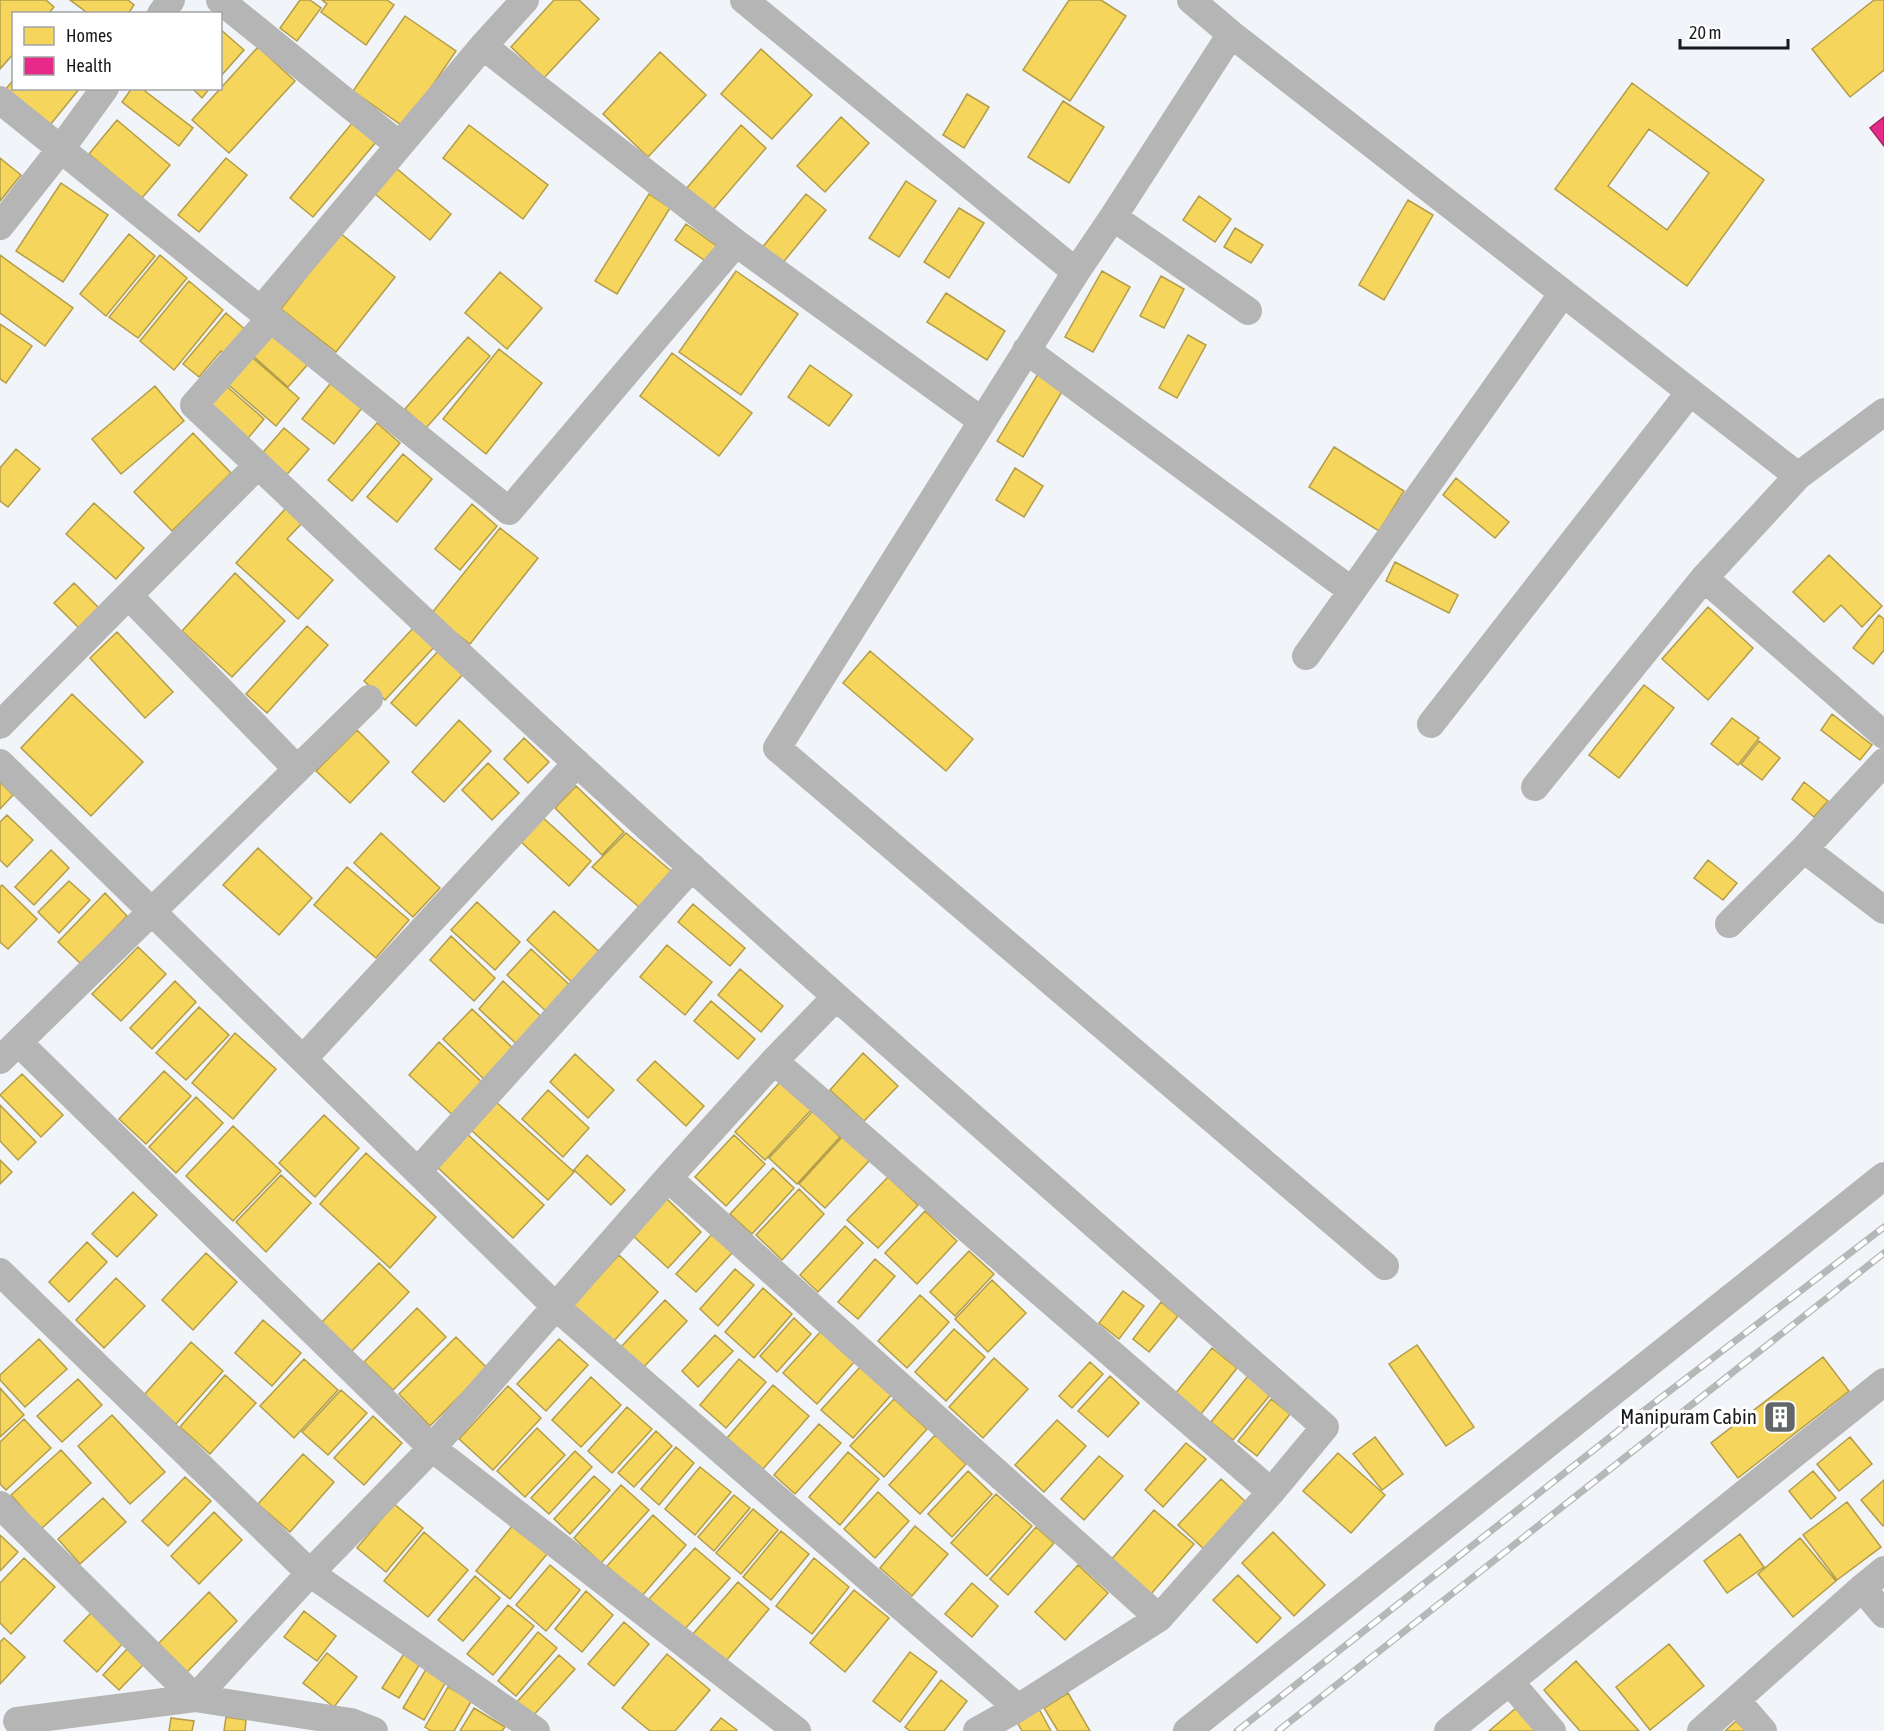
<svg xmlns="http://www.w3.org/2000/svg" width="1884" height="1731" viewBox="0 0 1884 1731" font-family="'Asap Condensed',sans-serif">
	<rect width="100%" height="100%" fill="#f1f4f8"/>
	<path fill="#f6d55c" stroke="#b39d49" stroke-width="1.5" fill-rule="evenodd" d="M0,0H46L54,7L48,14H14V53L0,69Z
		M70,0H128L134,5L128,14H89Z
		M300,0H310L321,8L297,41L280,28Z
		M322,0H387L394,5L366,45L321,12L327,4Z
		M554,0H579L599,19L544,78L511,47Z
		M1069,0H1101L1126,16L1070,101L1023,70Z
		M1874,0H1884V70L1850,97L1812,49Z
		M405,16L456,51L404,127L353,91Z
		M220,29L244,50L220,77Z
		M258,47L295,81L229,153L192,120Z
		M761,49L812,95L772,139L721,94Z
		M660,52L706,95L648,157L603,114Z
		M14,79V88H80L46,130L1,95Z
		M1632,83L1764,180L1687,286L1555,189ZM1649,129L1709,173L1667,230L1608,186Z
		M132,88H141L193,128L179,146L122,102Z
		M192,88H210L202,98Z
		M967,94L989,107L964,148L943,135Z
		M1063,101L1104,127L1069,183L1028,157Z
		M841,117L869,143L825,192L797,166Z
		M117,120L170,165L142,198L89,154Z
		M353,122L376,142L313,217L290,198Z
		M469,125L548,185L523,219L443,158Z
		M741,125L766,148L712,211L686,189Z
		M0,158L21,175L0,201Z
		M226,158L247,175L199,232L178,215Z
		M396,168L451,214L430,240L375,194Z
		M906,181L936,201L899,257L869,238Z
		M61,183L108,215L63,282L16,251Z
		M649,194L670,208L617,294L595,281Z
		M806,194L826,210L781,265L761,249Z
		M1199,196L1231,219L1215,242L1183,220Z
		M1408,200L1433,215L1384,300L1359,285Z
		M959,208L984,223L949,278L924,262Z
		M686,224L718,247L707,262L675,240Z
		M1235,228L1263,245L1251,263L1224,247Z
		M340,233L395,277L336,352L281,309Z
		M129,234L155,256L106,316L80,294Z
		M0,255L73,308L45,346L0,313Z
		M160,255L187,278L138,338L109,317Z
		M736,271L798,314L741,395L679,352Z
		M1102,271L1130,287L1093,352L1065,337Z
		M500,272L542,308L507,349L465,313Z
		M1161,276L1184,289L1164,328L1140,316Z
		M189,281L223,310L174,370L140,341Z
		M946,293L1005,331L987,360L927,322Z
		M226,313L247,331L226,356L221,351L199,377L183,364Z
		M0,324L32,346L6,383L0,379Z
		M272,331L309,363L288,387L251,354Z
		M1188,335L1206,345L1177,398L1159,388Z
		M468,337L490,356L426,428L405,409Z
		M499,349L542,383L486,454L443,419Z
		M247,353L299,398L276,426L224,381Z
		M672,353L752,413L719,456L640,396Z
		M810,365L852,395L829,426L788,397Z
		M1038,374L1063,390L1023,457L997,441Z
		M334,379L365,404L334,444L302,419Z
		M224,384L264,419L244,443L203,408Z
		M155,386L184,421L121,474L92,439Z
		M377,423L400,443L352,501L328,480Z
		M284,428L309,449L283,479L258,458Z
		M193,433L231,473L172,531L134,492Z
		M1334,447L1404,491L1379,531L1309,487Z
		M16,449L40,469L8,507L0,501V468Z
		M403,454L432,479L397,522L367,497Z
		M1015,468L1043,486L1024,517L996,500Z
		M1456,478L1509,522L1495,538L1443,495Z
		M94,503L144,548L116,579L66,534Z
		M472,504L497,526L460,570L435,549Z
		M287,507L303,522L287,539L333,580L298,619L236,563Z
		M500,528L538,558L470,644L431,614Z
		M1829,555L1882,606L1862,627L1841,605L1824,622L1793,592Z
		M1395,562L1458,595L1449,613L1386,581Z
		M235,573L285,621L232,677L182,631Z
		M74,583L104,613L84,633L54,603Z
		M1708,607L1753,648L1708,700L1662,659Z
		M1879,615L1884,619V650L1873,664L1853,648Z
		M416,625L437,644L385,700L364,681Z
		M307,626L328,645L267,713L246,694Z
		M117,632L173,692L145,718L90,658Z
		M441,648L466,671L416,726L391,703Z
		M870,651L973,739L946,771L843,683Z
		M1644,685L1674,708L1619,778L1589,755Z
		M72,694L143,762L91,816L21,748Z
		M1832,714L1872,745L1860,760L1821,730Z
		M1732,718L1759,738L1738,765L1711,744Z
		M459,720L491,751L444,802L412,772Z
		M357,730L389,762L350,803L316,771Z
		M524,738L549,762L528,783L504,759Z
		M1759,741L1780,758L1762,780L1741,764Z
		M488,763L519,793L492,820L462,790Z
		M0,782L13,795L0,809Z
		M1804,782L1828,801L1814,817L1792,799Z
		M576,786L624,832L602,855L555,808Z
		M7,815L33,840L7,867L0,860V822Z
		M541,816L591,861L569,886L519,840Z
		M381,833L440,888L413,917L354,863Z
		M626,833L676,875L645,912L592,867Z
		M258,848L312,898L279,935L223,885Z
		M51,850L69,868L34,905L15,887Z
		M1708,860L1737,883L1723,900L1694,878Z
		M347,867L409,920L376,958L314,905Z
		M69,881L90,900L59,933L38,912Z
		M2,885L37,919L8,949L0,942V887Z
		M105,893L127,916L81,964L58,942Z
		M477,902L520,942L495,970L451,930Z
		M693,904L745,948L730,966L678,922Z
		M554,911L603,955L575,985L527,940Z
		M451,936L495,978L474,1001L430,960Z
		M667,945L712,982L685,1015L640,977Z
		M138,947L166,974L121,1021L92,994Z
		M531,949L573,988L549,1014L507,975Z
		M740,969L783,1006L761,1032L718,995Z
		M175,981L196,1002L152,1049L130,1028Z
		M503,981L547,1022L522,1049L479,1009Z
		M711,1001L755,1039L738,1059L694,1021Z
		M199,1007L229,1035L186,1080L156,1053Z
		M472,1009L518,1053L489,1084L443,1039Z
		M235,1033L276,1069L233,1119L192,1083Z
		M439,1042L486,1086L456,1118L409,1075Z
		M863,1053L898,1086L864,1121L830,1090Z
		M575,1054L614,1090L588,1118L550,1082Z
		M655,1061L704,1106L686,1126L637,1080Z
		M164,1071L191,1096L146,1144L119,1119Z
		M22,1074L63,1115L41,1137L0,1095Z
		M780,1082L811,1110L765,1160L735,1132Z
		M548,1090L589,1128L563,1157L522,1119Z
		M196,1097L223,1123L176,1173L149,1147Z
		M495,1101L574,1172L548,1200L470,1129Z
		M0,1105L36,1142L18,1160L0,1141Z
		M813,1111L840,1137L797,1184L769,1158Z
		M324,1115L359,1148L315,1197L279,1163Z
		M233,1126L281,1171L233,1221L186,1176Z
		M465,1132L544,1205L513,1238L435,1165Z
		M734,1135L765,1164L726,1206L695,1177Z
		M844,1135L870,1160L825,1208L799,1184Z
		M366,1153L436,1217L390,1268L320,1204Z
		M587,1155L625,1190L611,1205L574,1170Z
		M0,1160L12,1172L0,1184Z
		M773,1168L794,1188L752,1234L730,1214Z
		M281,1175L311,1203L266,1252L236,1222Z
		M888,1177L918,1205L878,1248L847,1220Z
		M799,1189L824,1214L782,1260L756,1235Z
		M133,1192L157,1215L117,1257L92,1234Z
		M665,1197L701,1232L668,1268L631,1234Z
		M925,1211L957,1241L917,1284L885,1253Z
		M845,1226L863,1243L818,1292L800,1275Z
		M713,1233L733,1252L696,1292L676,1274Z
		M87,1242L107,1262L69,1302L49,1282Z
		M969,1251L994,1274L955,1316L930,1292Z
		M206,1253L237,1282L193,1330L162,1300Z
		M619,1255L658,1292L613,1342L573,1305Z
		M875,1259L895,1276L858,1319L838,1302Z
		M379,1263L409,1292L351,1352L321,1323Z
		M735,1269L754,1285L718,1326L700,1309Z
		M116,1278L145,1306L104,1348L76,1320Z
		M992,1280L1026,1313L988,1352L955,1319Z
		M763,1288L792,1314L754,1358L725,1332Z
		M1123,1291L1144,1306L1119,1339L1099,1323Z
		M920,1295L949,1322L907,1368L878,1341Z
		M665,1300L687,1321L642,1369L620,1348Z
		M1161,1302L1178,1316L1149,1352L1133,1339Z
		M417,1308L446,1337L393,1390L364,1362Z
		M794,1318L811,1334L777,1372L760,1356Z
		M263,1320L301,1353L272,1386L235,1353Z
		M954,1329L985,1357L946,1401L915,1372Z
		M822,1330L855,1361L817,1404L783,1373Z
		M715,1335L733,1351L698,1387L682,1371Z
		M456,1337L487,1368L430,1426L399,1394Z
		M39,1339L67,1369L25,1407L0,1380V1375Z
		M559,1339L588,1365L546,1411L517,1384Z
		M191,1342L223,1371L176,1424L144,1395Z
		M1417,1345L1474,1427L1446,1446L1389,1364Z
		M1212,1348L1237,1368L1201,1414L1175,1394Z
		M1823,1357L1849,1391L1738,1478L1711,1443Z
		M994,1358L1028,1389L983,1438L949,1407Z
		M304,1359L338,1390L294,1438L260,1406Z
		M739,1359L766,1382L726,1428L700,1405Z
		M1090,1362L1103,1374L1072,1408L1059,1396Z
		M861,1366L892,1394L853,1438L821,1410Z
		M225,1375L256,1403L210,1454L180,1427Z
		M1110,1376L1139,1403L1108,1437L1078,1411Z
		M1248,1376L1270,1395L1233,1440L1211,1422Z
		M591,1377L621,1405L581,1447L552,1420Z
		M78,1379L102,1405L62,1442L37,1416Z
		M773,1385L809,1416L763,1469L727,1438Z
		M508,1386L541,1418L493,1470L459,1439Z
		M0,1388L24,1415L0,1437Z
		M341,1390L367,1413L328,1455L302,1432Z
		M894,1399L927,1429L884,1477L850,1446Z
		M1271,1399L1290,1414L1257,1456L1238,1441Z
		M627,1407L652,1429L612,1473L588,1451Z
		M112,1415L165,1472L130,1504L78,1446Z
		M373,1416L402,1443L364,1485L334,1458Z
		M24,1419L51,1448L6,1490L0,1484V1442Z
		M1057,1420L1086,1446L1044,1492L1015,1465Z
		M819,1424L841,1443L795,1494L774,1475Z
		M537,1428L565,1455L525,1497L497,1471Z
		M656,1431L672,1446L634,1487L618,1473Z
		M935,1435L966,1464L920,1514L889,1485Z
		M1375,1437L1403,1474L1382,1490L1353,1454Z
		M1850,1437L1872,1464L1839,1491L1817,1464Z
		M1186,1443L1206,1459L1163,1507L1145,1490Z
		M676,1447L694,1463L659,1505L641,1489Z
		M61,1450L91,1483L41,1529L11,1495Z
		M575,1451L592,1467L549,1514L531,1498Z
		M848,1452L879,1479L840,1525L809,1497Z
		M1338,1453L1385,1495L1351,1533L1303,1491Z
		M303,1454L334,1482L290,1532L258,1504Z
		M1099,1456L1123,1476L1084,1520L1061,1499Z
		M700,1467L731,1492L695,1535L665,1509Z
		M968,1471L992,1494L952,1537L928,1514Z
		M1813,1471L1836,1498L1811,1519L1789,1491Z
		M594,1476L610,1490L570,1534L554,1519Z
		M185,1477L211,1501L168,1546L142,1521Z
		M1221,1479L1247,1503L1205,1550L1178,1525Z
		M1884,1480V1525L1883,1526L1861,1500Z
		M621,1485L649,1510L601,1563L574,1538Z
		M878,1492L909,1521L875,1558L844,1529Z
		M996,1494L1032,1526L987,1576L951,1543Z
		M734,1495L750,1508L714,1551L698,1537Z
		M103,1498L126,1522L80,1564L58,1539Z
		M1847,1502L1881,1547L1837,1580L1803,1535Z
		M394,1504L423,1528L386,1572L357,1548Z
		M753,1509L778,1530L741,1574L716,1553Z
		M1154,1510L1194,1544L1151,1594L1111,1560Z
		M214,1512L242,1540L199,1584L171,1556Z
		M653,1515L686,1545L641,1597L607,1566Z
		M513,1525L547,1554L510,1599L476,1571Z
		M915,1526L948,1554L912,1596L880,1568Z
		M1036,1527L1054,1543L1008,1595L990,1579Z
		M781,1531L809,1554L771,1600L743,1577Z
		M424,1532L468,1570L428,1617L384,1581Z
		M1273,1532L1325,1585L1294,1616L1242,1563Z
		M1740,1534L1764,1567L1727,1593L1704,1561Z
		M0,1535L18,1552L0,1571Z
		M1800,1538L1836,1581L1793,1617L1758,1574Z
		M695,1548L730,1578L684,1630L649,1599Z
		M24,1558L55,1587L11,1634L0,1623V1583Z
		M814,1558L849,1587L812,1634L776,1606Z
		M550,1565L580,1590L546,1631L516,1605Z
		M1078,1565L1108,1593L1065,1640L1035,1612Z
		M1238,1575L1281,1618L1257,1643L1213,1600Z
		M475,1576L500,1598L463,1641L438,1620Z
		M738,1582L769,1609L726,1661L693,1634Z
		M972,1583L998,1606L972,1637L945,1614Z
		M854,1590L889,1618L845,1672L810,1643Z
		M586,1591L613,1615L582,1652L555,1629Z
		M209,1592L237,1621L187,1672L158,1644Z
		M508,1605L534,1626L493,1675L467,1654Z
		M304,1611L336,1636L317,1661L284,1637Z
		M91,1613L123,1643L97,1672L64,1641Z
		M624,1622L649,1644L614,1686L588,1664Z
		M538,1632L557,1648L516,1696L498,1681Z
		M4,1638L25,1657L0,1684V1642Z
		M1669,1644L1704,1686L1650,1730L1616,1687Z
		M127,1649L143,1665L119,1690L103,1675Z
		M407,1649L423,1659L399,1698L382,1688Z
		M910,1652L937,1672L900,1722L873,1701Z
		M327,1653L357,1677L334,1707L303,1683Z
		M667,1654L710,1690L675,1731H650L622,1708Z
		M559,1655L575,1669L532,1717L516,1703Z
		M1576,1661L1639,1731H1580L1544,1690Z
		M428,1666L448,1678L424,1720L403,1708Z
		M941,1680L967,1701L944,1731H910L905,1727Z
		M448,1687L472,1700L454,1731H431L425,1727Z
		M1068,1693L1090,1731H1058L1044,1708Z
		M474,1708L505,1727L502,1731H460Z
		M1516,1708L1536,1731H1489Z
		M1039,1709L1051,1731H1022L1017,1722Z
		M226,1717L246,1720L245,1731H224Z
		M171,1718L194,1721L192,1731H169Z
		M721,1718L737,1730L736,1731H710Z
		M1736,1721L1746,1731H1725Z"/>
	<path fill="#e7298a" stroke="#a92469" stroke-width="1.5" d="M1884,117V146L1870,128Z"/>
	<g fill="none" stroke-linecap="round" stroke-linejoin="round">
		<path stroke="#b6b5b6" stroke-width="28" d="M220,0L399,145
			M525,0L483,46L736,243L982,421
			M744,0L1076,272
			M1191,0L1231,34L1798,476
			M161,14L171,0
			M1231,34L1113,217L1076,272L777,748L1385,1266
			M0,100L509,511L736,243
			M1113,217L1248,311
			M0,226L60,150L105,88
			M261,310L483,46
			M270,319L194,405C322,525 450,647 580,766C825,990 1076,1208 1325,1427L1271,1492L1159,1618L1018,1708L977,1731
			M1026,350L1352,591
			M1704,578L1884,735
			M129,596L297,769
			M1306,656L1563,293
			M1431,724L1690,392
			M0,725L258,465
			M0,763L556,1307L1018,1708
			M1535,787L1704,578L1798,476L1884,412
			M1804,849L1884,910
			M1729,924L1804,849L1884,762
			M19,1043L432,1448L797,1731
			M303,1059L577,763
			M0,1060L369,699
			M774,1061L1271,1492
			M418,1171L692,867
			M668,1178L1159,1618
			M0,1272L310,1573L536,1731
			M0,1505L195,1698L351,1722L374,1731
			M1862,1588L1884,1614
			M1510,1682L1552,1731
			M1736,1700L1763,1731
			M17,1721L195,1698L310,1573L432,1448L668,1178L774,1061L836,997
			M1187,1731L1884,1176
			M1448,1731L1884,1382
			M1701,1731L1862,1588L1884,1570"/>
		<defs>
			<path id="rail" d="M1237,1731L1633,1419L1884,1227
				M1278,1731L1884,1253"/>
		</defs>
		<use href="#rail" stroke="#b6b7b7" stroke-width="7"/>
		<use href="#rail" stroke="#fff" stroke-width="4.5" stroke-dasharray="14" stroke-linecap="butt"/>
	</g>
	<defs>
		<symbol id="building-square" viewBox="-11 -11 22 22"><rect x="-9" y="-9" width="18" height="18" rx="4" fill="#636669" stroke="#fff"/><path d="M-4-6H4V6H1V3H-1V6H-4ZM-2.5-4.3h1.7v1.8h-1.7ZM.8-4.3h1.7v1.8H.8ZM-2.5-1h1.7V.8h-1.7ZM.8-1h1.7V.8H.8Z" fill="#fff"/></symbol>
	</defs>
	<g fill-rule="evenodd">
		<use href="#building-square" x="1761" y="1398" width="38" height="38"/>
	</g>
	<g text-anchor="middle" stroke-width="6" stroke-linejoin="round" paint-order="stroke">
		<g font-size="21" fill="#17191c" stroke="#fff" text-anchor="end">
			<text x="1757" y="1424">Manipuram Cabin</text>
		</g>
	</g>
	<rect x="12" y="12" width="210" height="78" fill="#ffffff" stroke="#a2a3a4" stroke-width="1.5"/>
	<rect x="24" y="27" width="30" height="18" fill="#f6d55c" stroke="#a2a3a4" stroke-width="1.5"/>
	<text x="66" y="42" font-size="18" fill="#17191c">Homes</text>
	<rect x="24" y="57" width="30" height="18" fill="#e7298a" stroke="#a2a3a4" stroke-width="1.5"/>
	<text x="66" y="72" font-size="18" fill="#17191c">Health</text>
	<path d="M1680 39v9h108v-9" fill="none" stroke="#17191c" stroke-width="3"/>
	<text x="1689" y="39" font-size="18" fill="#17191c" stroke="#ffffff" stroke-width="4.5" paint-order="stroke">20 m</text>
</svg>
